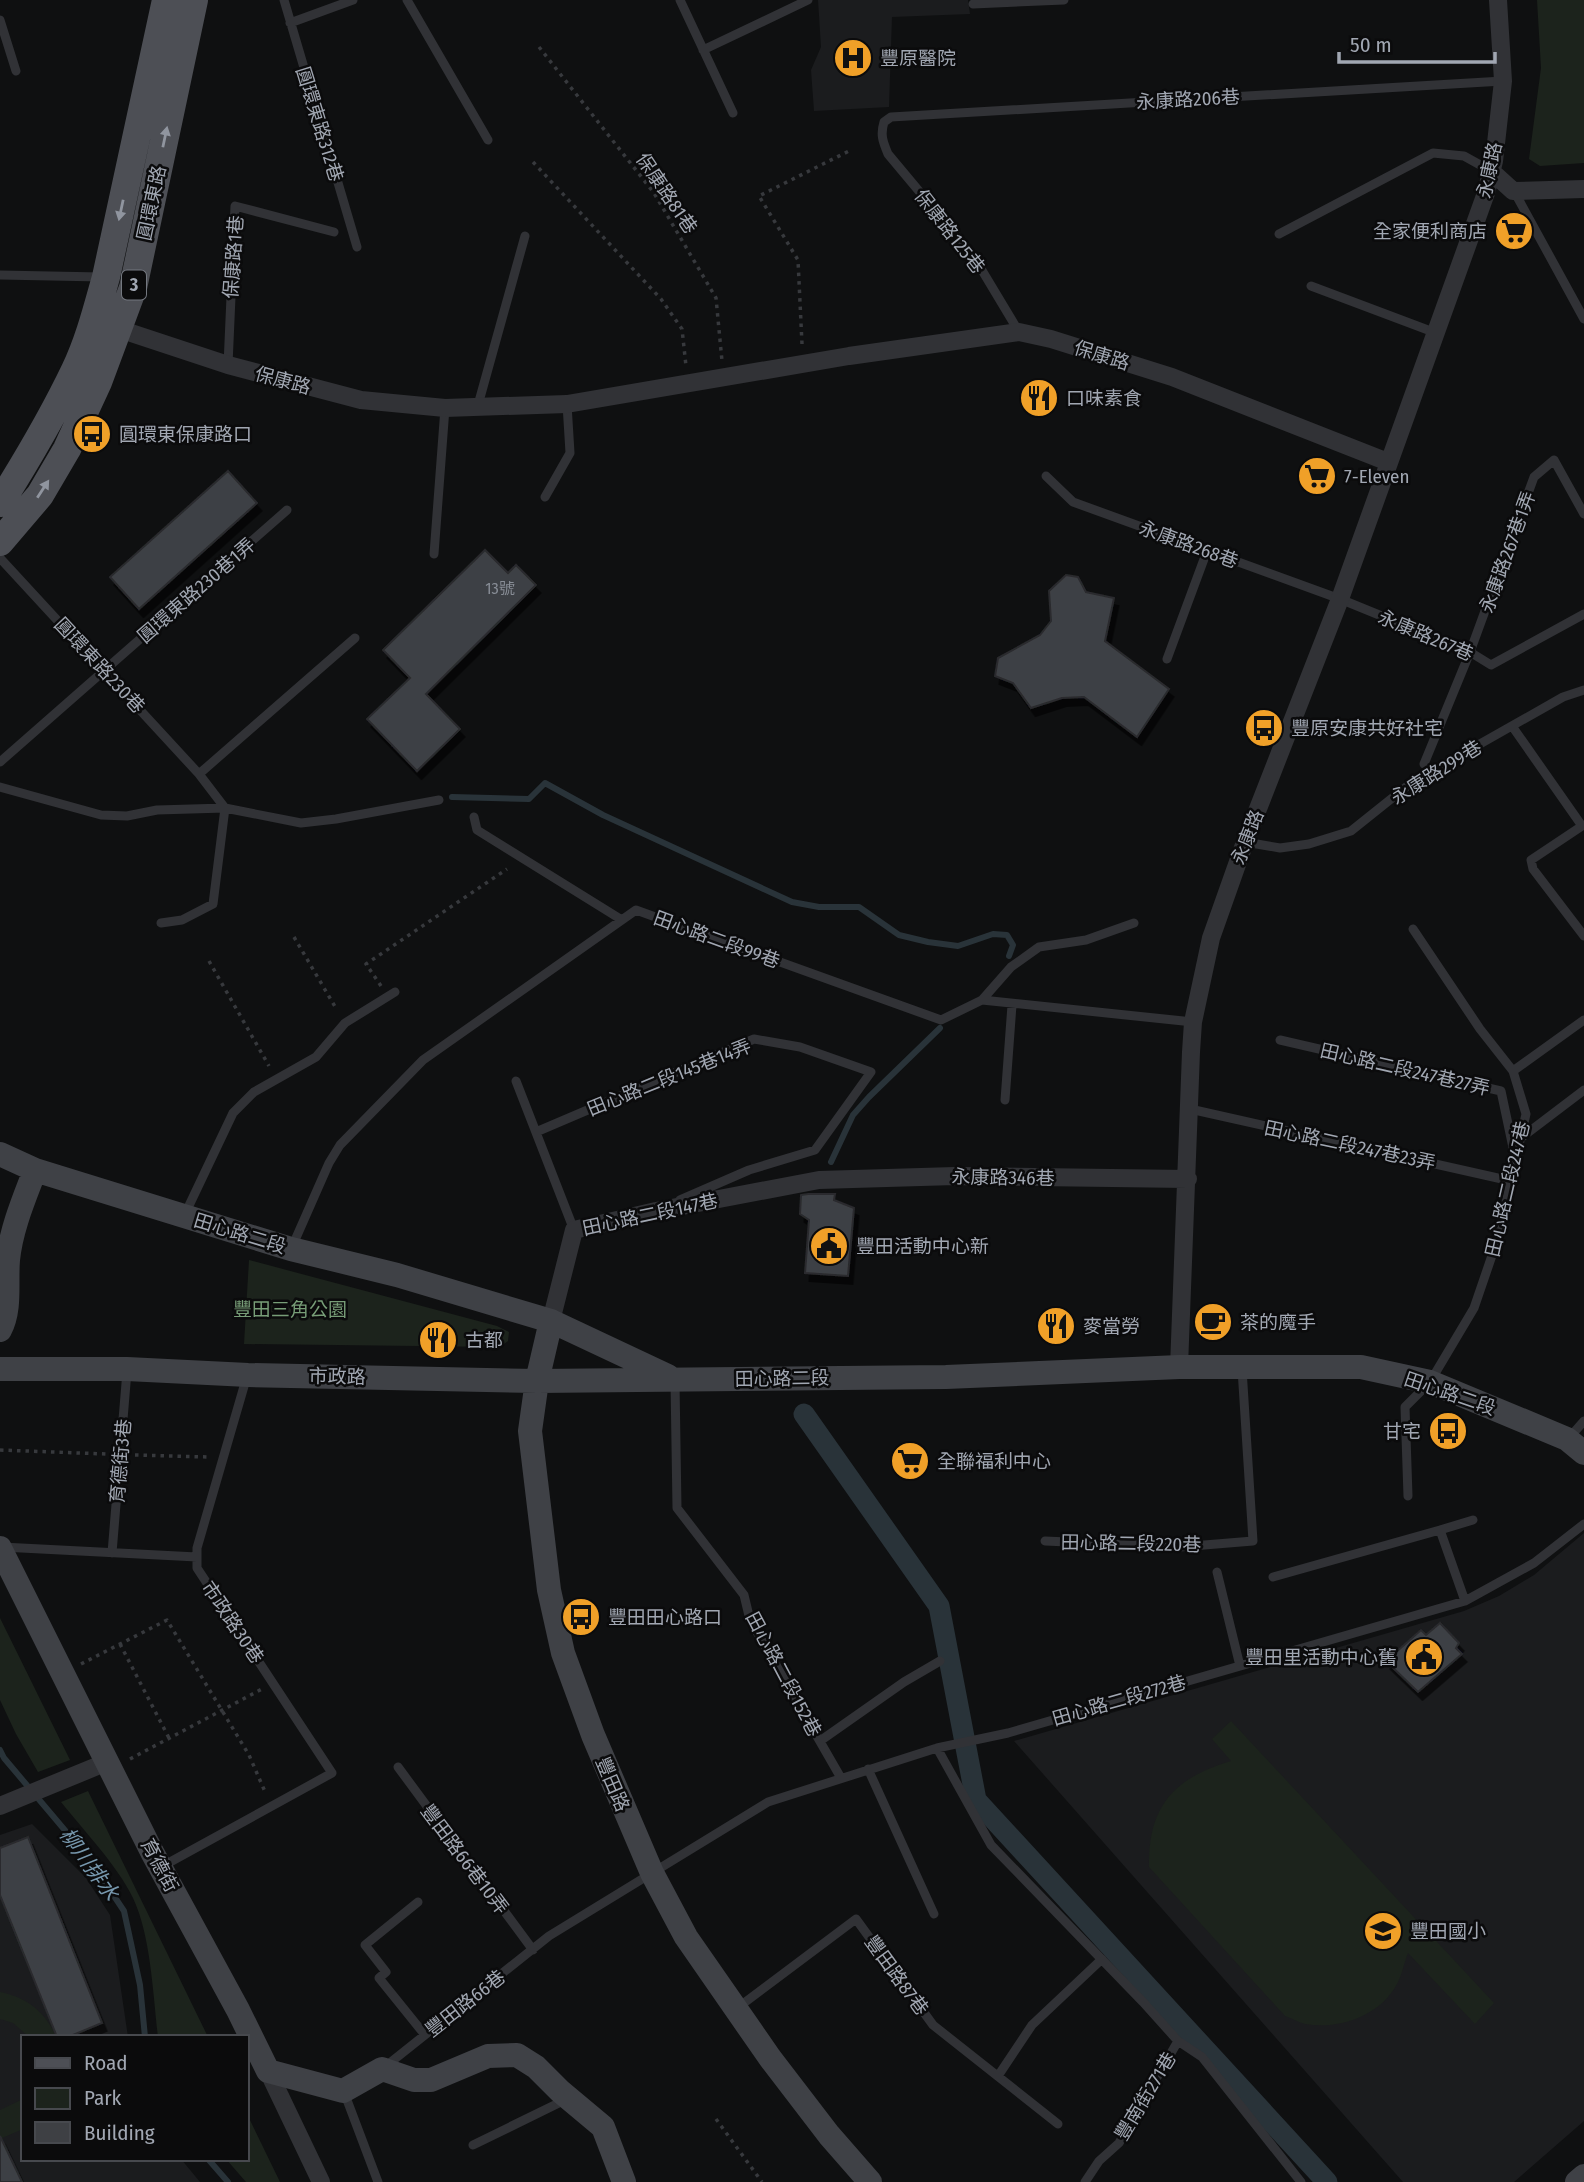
<svg xmlns="http://www.w3.org/2000/svg" width="1584" height="2182" viewBox="0 0 1584 2182" font-family="'Fira Sans Condensed','Noto Sans TC',sans-serif">
	<defs>
		<filter id="shadow"><feDropShadow dx="4.5" dy="8" stdDeviation="0" flood-color="#0009"/></filter>
	</defs>
	<rect width="100%" height="100%" fill="#0f1011"/>
	<path fill="#1b1c1e" d="M818,0H968L970,14L892,17L889,107L814,111L811,70L821,47Z
		M1584,1533V2121L1514,2182H1403L1014,1741L1464,1611L1499,1596L1534,1575Z
		M32,1824L86,1878L110,1915L128,2037H23V2159H181L200,2182H0V1835Z"/>
	<path fill="#1c231c" d="M1537,0H1584V163L1540,166L1529,159L1541,68Z
		M249,1260L497,1326L509,1332L508,1341L500,1347L244,1344Z
		M0,1618L70,1760L38,1772L16,1734L0,1700Z
		M1231,1721L1494,2003L1475,2024L1408,1953C1404,1963 1402,1975 1397,1984C1380,2016 1339,2030 1305,2024C1298,2022 1291,2018 1285,2016L1149,1867C1148,1806 1174,1778 1231,1761L1212,1739Z
		M88,1791L208,2037H158C153,1995 151,1936 133,1898C117,1865 84,1831 61,1802Z
		M0,1992C26,1997 46,2012 56,2037H29L13,2023L0,2019Z
		M23,2099V2129L0,2139V2110Z
		M247,2114L280,2182H246L226,2159H247Z"/>
	<g fill="none" stroke-linecap="round" stroke-linejoin="round">
		<path stroke="#293339" stroke-width="6" d="M452,797L529,799L545,783L603,815L792,902L819,907H859L899,935L928,942L958,946L993,934L1007,935L1013,945L1009,956
			M831,1162L853,1115L869,1097L940,1028
			M0,1750L4,1758L90,1860L124,1911L140,1985L145,2037
			M208,2159L228,2182"/>
		<path stroke="#293339" stroke-width="21" d="M804,1414L939,1606L976,1800L1327,2182"/>
	</g>
	<path fill="#3e4044" stroke="#292a2d" stroke-width="2" filter="url(#shadow)" d="M228,471L257,503L139,609L110,577Z
		M485,550L508,573L516,565L536,585L426,694L460,729L417,771L367,719L410,678L383,650Z
		M1066,575L1078,577L1086,592L1114,598L1105,641L1169,689L1137,737L1084,697L1062,698L1031,708L1013,683L995,676L998,658L1040,635L1051,621L1049,591Z
		M808,1194H835L834,1200L854,1208L848,1276L805,1273L809,1220L800,1214L801,1195Z
		M1440,1623L1459,1643L1456,1648L1462,1654L1418,1692L1386,1661L1421,1630L1426,1635Z
		M28,1837L102,2023L68,2037H57L0,1895V1848Z
		M0,2136L22,2182H0Z"/>
	<g fill="none" stroke-linecap="round" stroke-linejoin="round">
		<path stroke="#37393d" stroke-width="3.5" stroke-dasharray="3.5 5" stroke-linecap="butt" d="M539,47L654,193L716,298L722,361
			M533,162L661,299L682,329L686,366
			M802,344L798,260L759,196L851,150
			M294,937L337,1010
			M209,961L269,1066
			M381,986L366,964L507,869
			M0,1450L106,1454
			M135,1455L208,1457
			M120,1644L169,1738
			M81,1664L167,1620L249,1755L266,1794
			M130,1759L262,1689
			M716,2119L762,2182"/>
		<path stroke="#313236" stroke-width="9" d="M284,0L357,247
			M407,0L488,140
			M680,0L733,113
			M973,4L1064,0
			M0,20L16,71
			M290,23L353,0
			M703,50L808,0
			M1514,191L1584,319
			M1279,234L1433,153L1464,156L1491,171
			M0,275L102,277
			M1311,286L1436,333
			M1019,332L974,257L888,154C883,142 880,135 884,122L891,117L1503,81
			M228,365L235,206L334,232
			M478,405L525,236
			M1046,476L1073,502L1340,599L1470,652L1491,665L1584,614
			M545,497L570,453L567,404
			M434,554L445,408
			M0,558L199,774L225,808
			M1167,659L1207,551
			M1512,726L1582,826L1531,860L1533,869L1584,936
			M0,762L287,510
			M1424,764L1470,652L1534,477L1554,460L1584,514
			M199,774L355,638
			M0,787L101,815L127,816L157,810L225,808L301,823L336,819L439,800
			M474,817L477,830L622,920
			M1245,842L1280,848L1309,844L1351,831L1411,783L1563,697L1584,690
			M161,923L182,920L213,904L225,808
			M1413,929L1480,1029L1513,1071
			M982,1000L1011,967L1039,947L1086,940L1134,923
			M1280,1040L1501,1091L1515,1157
			M516,1081L574,1230
			M1005,1100L1012,1005
			M1190,1109L1511,1181
			M536,1132L754,1039L800,1047L871,1072L815,1150L749,1170L680,1200
			M1521,1138L1584,1090
			M185,1214L233,1113L254,1092L316,1057L345,1023L395,992
			M292,1247L329,1163L340,1145L423,1060L636,910L941,1020L982,1000L1193,1022
			M675,1382L677,1508L744,1595L750,1620L841,1778
			M1569,1438L1584,1421
			M1408,1496L1405,1407L1430,1382L1474,1308L1498,1238L1526,1114L1513,1071L1584,1020
			M1440,1530L1473,1520
			M1045,1541L1180,1547L1253,1541L1242,1369
			M2,1547L197,1557
			M112,1553L127,1371
			M1217,1572L1240,1666
			M1273,1577L1440,1530L1465,1601
			M820,1741L904,1682L940,1661
			M937,1748L991,1845L1143,2002L1178,2041L1202,2057L1301,2182
			M398,1767L533,1950
			M868,1769L934,1914
			M161,1867L332,1773L197,1568V1548L247,1376
			M418,1902L365,1945L386,1972L379,1978L425,2035
			M736,2009L856,1919L933,2025L1058,2124
			M386,2066L549,1936L768,1802L937,1748L1008,1733L1465,1601L1534,1563L1584,1524
			M998,2076L1032,2025L1102,1959
			M344,2092L378,2182
			M473,2145L567,2099
			M1085,2182L1099,2161L1119,2143L1178,2041"/>
		<path stroke="#313236" stroke-width="18" d="M1491,171L1513,191L1584,189
			M110,326L228,365L361,400L445,408L567,404L849,356L1019,332L1051,339L1172,377L1388,462
			M551,1321L574,1230L656,1211L819,1180L955,1176L1188,1179
			M1179,1367L1191,1052L1193,1022L1211,938L1245,842L1340,599L1486,193L1494,161L1503,81L1498,0
			M0,1806L107,1762
			M268,2071L321,2182"/>
		<path stroke="#3f4146" stroke-width="24" d="M0,1154L35,1170L291,1249L397,1275L551,1321L668,1376
			M551,1321L537,1381L530,1431L549,1590L563,1653L593,1735L652,1873L686,1937L770,2058L829,2135L870,2182
			M0,1330C11,1309 6,1283 8,1260C11,1229 24,1199 35,1170
			M0,1369H127L248,1375L537,1381L946,1377L1179,1367H1361L1430,1382L1567,1439L1584,1453
			M0,1548L152,1852L238,2010L268,2071L343,2091L382,2069L414,2080H431L488,2056L517,2055L536,2067L560,2091L603,2127L624,2182
			M1577,2182L1584,2176"/>
		<path stroke="#4d4f55" stroke-width="28" d="M0,503C27,460 53,416 75,370C89,341 97,309 106,277L166,0
			M0,542L40,495L67,449L98,382L133,288L194,0"/>
	</g>
	<defs><path id="oneway-solid" d="M-6-.8H1V-3.2L6.5 0L1 3.2V.8H-6Z" transform="scale(1.75)"/></defs>
	<g fill="#90959f">
		<use href="#oneway-solid" transform="translate(165 137) rotate(-78)"/>
		<use href="#oneway-solid" transform="translate(121 210) rotate(102)"/>
		<use href="#oneway-solid" transform="translate(43 489) rotate(-57)"/>
	</g>
	<defs>
		<symbol id="hospital-disc" viewBox="-11 -11 22 22"><circle r="9.5" fill="#f0a028" stroke="#0b0b0c"/><path d="M-5-5h3v3.5h4V-5h3V5h-3V1.5h-4V5h-3Z" fill="#111"/></symbol>
		<symbol id="supermarket-disc" viewBox="-11 -11 22 22"><circle r="9.5" fill="#f0a028" stroke="#0b0b0c"/><path d="M-6-5.5h2.5l.6 2H6L4.5 2H-2.5L-4.4-4H-6ZM-1.5 3.2a1.3 1.3 0 1 0 .1 0ZM3 3.2a1.3 1.3 0 1 0 .1 0Z" fill="#111"/></symbol>
		<symbol id="restaurant-disc" viewBox="-11 -11 22 22"><circle r="9.5" fill="#f0a028" stroke="#0b0b0c"/><path d="M-5-6h1v4h1v-4h1v4h1v-4h1v5L-1.5 .5V6h-2V.5L-5-1ZM5-6V6H3V1.5H1.5Q1.5-4 5-6Z" fill="#111"/></symbol>
		<symbol id="bus-disc" viewBox="-11 -11 22 22"><circle r="9.5" fill="#f0a028" stroke="#0b0b0c"/><path d="M-5-6H5V4H4V6H2V4H-2V6H-4V4H-5ZM-3.5-4V0h7V-4ZM-3.5 1.2v1.5H-2V1.2ZM2 1.2v1.5H3.5V1.2Z" fill="#111"/></symbol>
		<symbol id="civic-disc" viewBox="-11 -11 22 22"><circle r="9.5" fill="#f0a028" stroke="#0b0b0c"/><path d="M-.6-6.5H3V-4.5H.6V-3L4-1V1h2V6H-6V1h2V-1L-.6-3ZM-1.2 2.5V6h2.4V2.5Z" fill="#111"/></symbol>
		<symbol id="cafe-disc" viewBox="-11 -11 22 22"><circle r="9.5" fill="#f0a028" stroke="#0b0b0c"/><path d="M-5.5-4.5H6V0H3Q3 3.5 0 3.5H-2.5Q-5.5 3.5-5.5 0ZM3-3.2v2h1.7v-2ZM-6 4.5H4V6H-6Z" fill="#111"/></symbol>
		<symbol id="school-disc" viewBox="-11 -11 22 22"><circle r="9.5" fill="#f0a028" stroke="#0b0b0c"/><path d="M0-5L7-2L0 1L-7-2ZM-4 1L0 2.5L4 1V4Q0 6-4 4Z" fill="#111"/></symbol>
	</defs>
	<g fill-rule="evenodd">
		<use href="#hospital-disc" x="831" y="36" width="44" height="44"/>
		<use href="#supermarket-disc" x="1492" y="209" width="44" height="44"/>
		<use href="#restaurant-disc" x="1017" y="376" width="44" height="44"/>
		<use href="#bus-disc" x="70" y="412" width="44" height="44"/>
		<use href="#supermarket-disc" x="1295" y="454" width="44" height="44"/>
		<use href="#bus-disc" x="1242" y="706" width="44" height="44"/>
		<use href="#civic-disc" x="807" y="1224" width="44" height="44"/>
		<use href="#cafe-disc" x="1191" y="1300" width="44" height="44"/>
		<use href="#restaurant-disc" x="1034" y="1304" width="44" height="44"/>
		<use href="#restaurant-disc" x="416" y="1318" width="44" height="44"/>
		<use href="#bus-disc" x="1426" y="1409" width="44" height="44"/>
		<use href="#supermarket-disc" x="888" y="1439" width="44" height="44"/>
		<use href="#bus-disc" x="559" y="1595" width="44" height="44"/>
		<use href="#civic-disc" x="1402" y="1635" width="44" height="44"/>
		<use href="#school-disc" x="1361" y="1909" width="44" height="44"/>
	</g>
	<g text-anchor="middle" stroke-width="5" stroke-linejoin="round" paint-order="stroke">
		<g font-size="16" fill="#888d96">
			<text x="500" y="594">13號</text>
		</g>
		<rect fill="#0b0b0c" stroke="#747880" stroke-width="2" x="122" y="270.5" width="24" height="29" rx="5"/>
		<g font-size="18" font-weight="bold" fill="#a1a7b2">
			<text x="134" y="291">3</text>
		</g>
		<g font-size="19" fill="#a1a7b2" stroke="#0b0b0c" text-anchor="start">
			<text x="880" y="65">豐原醫院</text>
			<text x="1487" y="238" text-anchor="end">全家便利商店</text>
			<text x="1066" y="405">口味素食</text>
			<text x="119" y="441">圓環東保康路口</text>
			<text x="1344" y="483">7-Eleven</text>
			<text x="1291" y="735">豐原安康共好社宅</text>
			<text x="856" y="1253">豐田活動中心新</text>
			<text x="1240" y="1329">茶的魔手</text>
			<text x="1083" y="1333">麥當勞</text>
			<text x="465" y="1347">古都</text>
			<text x="1421" y="1438" text-anchor="end">甘宅</text>
			<text x="937" y="1468">全聯福利中心</text>
			<text x="608" y="1624">豐田田心路口</text>
			<text x="1397" y="1664" text-anchor="end">豐田里活動中心舊</text>
			<text x="1410" y="1938">豐田國小</text>
		</g>
		<g font-size="19" fill="#a1a7b2" stroke="#0b0b0c">
			<text transform="translate(1188 99) rotate(-3)" y="7">永康路206巷</text>
			<text transform="translate(320 124) rotate(73)" y="7">圓環東路312巷</text>
			<text transform="translate(1489 170) rotate(-78)" y="7">永康路</text>
			<text transform="translate(667 193) rotate(56)" y="7">保康路81巷</text>
			<text transform="translate(151 203) rotate(-78)" y="7">圓環東路</text>
			<text transform="translate(950 231) rotate(52)" y="7">保康路125巷</text>
			<text transform="translate(233 257) rotate(-86)" y="7">保康路1巷</text>
			<text transform="translate(1102 355) rotate(17)" y="7">保康路</text>
			<text transform="translate(283 380) rotate(15)" y="7">保康路</text>
			<text transform="translate(1189 544) rotate(20)" y="7">永康路268巷</text>
			<text transform="translate(1507 552) rotate(-70)" y="7">永康路267巷1弄</text>
			<text transform="translate(196 590) rotate(-41)" y="7">圓環東路230巷1弄</text>
			<text transform="translate(1426 635) rotate(23)" y="7">永康路267巷</text>
			<text transform="translate(100 665) rotate(47)" y="7">圓環東路230巷</text>
			<text transform="translate(1436 772) rotate(-32)" y="7">永康路299巷</text>
			<text transform="translate(1247 837) rotate(-69)" y="7">永康路</text>
			<text transform="translate(717 939) rotate(20)" y="7">田心路二段99巷</text>
			<text transform="translate(1405 1069) rotate(13)" y="7">田心路二段247巷27弄</text>
			<text transform="translate(669 1077) rotate(-22)" y="7">田心路二段145巷14弄</text>
			<text transform="translate(1350 1145) rotate(12)" y="7">田心路二段247巷23弄</text>
			<text transform="translate(1003 1177) rotate(1)" y="7">永康路346巷</text>
			<text transform="translate(1507 1189) rotate(-77)" y="7">田心路二段247巷</text>
			<text transform="translate(650 1214) rotate(-12)" y="7">田心路二段147巷</text>
			<text transform="translate(240 1233) rotate(17)" y="7">田心路二段</text>
			<text transform="translate(337 1376) rotate(1)" y="7">市政路</text>
			<text transform="translate(782 1378) rotate(-1)" y="7">田心路二段</text>
			<text transform="translate(1450 1393) rotate(19)" y="7">田心路二段</text>
			<text transform="translate(120 1461) rotate(-85)" y="7">育德街3巷</text>
			<text transform="translate(1131 1543) rotate(1)" y="7">田心路二段220巷</text>
			<text transform="translate(233 1622) rotate(56)" y="7">市政路30巷</text>
			<text transform="translate(784 1674) rotate(62)" y="7">田心路二段152巷</text>
			<text transform="translate(1119 1700) rotate(-16)" y="7">田心路二段272巷</text>
			<text transform="translate(613 1784) rotate(67)" y="7">豐田路</text>
			<text transform="translate(465 1859) rotate(53)" y="7">豐田路66巷10弄</text>
			<text transform="translate(160 1865) rotate(62)" y="7">育德街</text>
			<text transform="translate(897 1975) rotate(54)" y="7">豐田路87巷</text>
			<text transform="translate(465 2003) rotate(-38)" y="7">豐田路66巷</text>
			<text transform="translate(1145 2096) rotate(-59)" y="7">豐南街271巷</text>
		</g>
		<g font-size="19" fill="#779d77" stroke="#0b0b0c">
			<text x="290" y="1316">豐田三角公園</text>
		</g>
		<g font-size="21" font-style="italic" fill="#7798ae" stroke="#0b0b0c">
			<text transform="translate(89 1864) rotate(54)" y="7">柳川排水</text>
		</g>
	</g>
	<rect x="21" y="2035" width="228" height="126" fill="#0b0b0c" stroke="#47494e" stroke-width="2"/>
	<rect x="35" y="2058" width="35" height="10" fill="#4d4f55" stroke="#47494e" stroke-width="2"/>
	<text x="84" y="2070" font-size="21" fill="#a1a7b2">Road</text>
	<rect x="35" y="2088" width="35" height="21" fill="#1c231c" stroke="#47494e" stroke-width="2"/>
	<text x="84" y="2105" font-size="21" fill="#a1a7b2">Park</text>
	<rect x="35" y="2122" width="35" height="21" fill="#3e4044" stroke="#47494e" stroke-width="2"/>
	<text x="84" y="2140" font-size="21" fill="#a1a7b2">Building</text>
	<path d="M1339 52v10h156v-10" fill="none" stroke="#a1a7b2" stroke-width="3.5"/>
	<text x="1350" y="52" font-size="21" fill="#a1a7b2" stroke="#0b0b0c" stroke-width="5" paint-order="stroke">50 m</text>
</svg>
